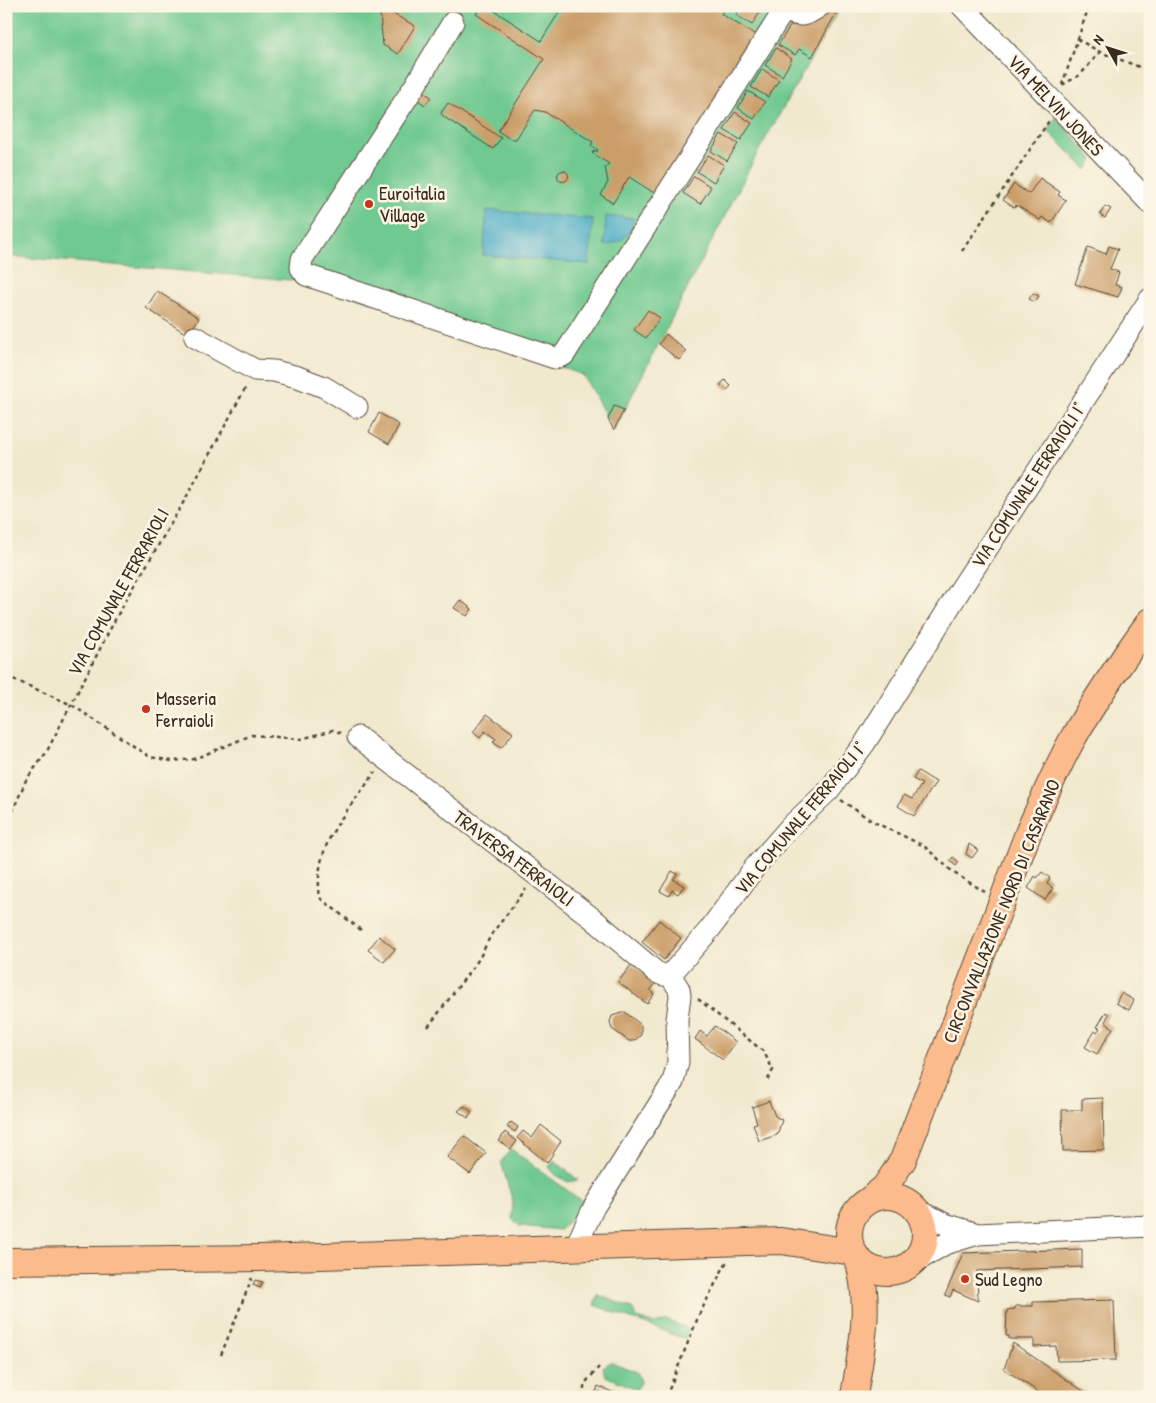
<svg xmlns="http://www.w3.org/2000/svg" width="1156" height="1403" viewBox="0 0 1156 1403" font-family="'Patrick Hand',sans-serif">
	<rect width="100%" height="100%" fill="#fcf5e5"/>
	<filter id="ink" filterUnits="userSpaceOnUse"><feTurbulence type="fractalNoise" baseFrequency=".02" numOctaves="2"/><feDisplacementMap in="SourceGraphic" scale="10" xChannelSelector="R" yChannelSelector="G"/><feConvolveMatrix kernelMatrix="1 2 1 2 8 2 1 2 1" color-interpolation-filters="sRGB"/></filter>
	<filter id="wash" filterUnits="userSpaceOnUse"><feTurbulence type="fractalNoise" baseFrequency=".0096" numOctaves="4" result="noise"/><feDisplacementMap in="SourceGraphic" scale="20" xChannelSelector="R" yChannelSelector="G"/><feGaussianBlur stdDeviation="1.12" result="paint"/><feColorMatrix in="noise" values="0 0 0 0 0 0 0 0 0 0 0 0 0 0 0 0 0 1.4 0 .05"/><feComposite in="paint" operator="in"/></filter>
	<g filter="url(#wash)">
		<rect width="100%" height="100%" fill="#f1e9ce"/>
		<path fill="#70c990" stroke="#567a57" d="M6,6H841L758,152L614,430L583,375L314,282L6,256Z
			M1056,117L1093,159L1087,170L1048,131Z
			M511,1149L586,1204L560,1230L520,1226L512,1219L513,1202L501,1162Z
			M554,1160L578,1180L568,1182L556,1175L549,1167Z
			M598,1295L632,1308L637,1318L655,1324L666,1320L689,1329L685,1339L594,1305Z
			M611,1362L637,1372L641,1381L637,1389L605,1376L603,1367Z"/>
		<path fill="#46abc6" stroke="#406a72" d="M487,210L593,219L589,264L483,255Z
			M606,216L634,218C631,234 621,245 604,245Z"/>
		<g id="blocks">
			<path fill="#cb9e69" d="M379,6L415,26L398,54L383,45Z
				M481,6H487L541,41L563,6H726L721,14L756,35L659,196L629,177L613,203L601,195L608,182L605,167L609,164L592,153L595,150L597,152L598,150L591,145L593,142L545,112L535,110L516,139H510L498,131L544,59L476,14Z
				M741,6H757L762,9L752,25L736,15Z
				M833,6H840L812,57L799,49L795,55L778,45L792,23L808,22Z
				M776,48L792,59L782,76L765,65Z
				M762,69L779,80L768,97L751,87Z
				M416,87L431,97L425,105L411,95Z
				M748,91L765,102L754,119L738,108Z
				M448,103L501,138L493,149L444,117L441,113Z
				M735,112L752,123L741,140L724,130Z
				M721,134L738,144L727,161L711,151Z
				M708,155L724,165L714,182L697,172Z
				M557.5 176a5.5 5.5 0 1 1 11 0a5.5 5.5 0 1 1-11 0Z
				M694,176L711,187L700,204L683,193Z
				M1040,178L1060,192L1058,195L1066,200L1051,223L1042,217L1040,220L1016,205L1015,208L1003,200L1014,184L1029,194Z
				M1105,206L1111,209L1105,218L1100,215Z
				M1109,246L1118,249L1110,269L1119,272L1115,285L1122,287L1118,297L1075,284L1088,247L1106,254Z
				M157,291L199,318L188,335L146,308Z
				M1033,293L1039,296L1035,302L1029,299Z
				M648,310L660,318L646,338L634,330Z
				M666,334L686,351L679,360L659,344Z
				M725,380L731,386L727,390L720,385Z
				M614,406L624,410L614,430L608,419Z
				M379,413L399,425L389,444L369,432Z
				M460,600L472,609L467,616L454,608Z
				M487,714L513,733L501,748L493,742L496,739L485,731L480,738L473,732Z
				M918,771L936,782L914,816L898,806L904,795L912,799L922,784L913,779Z
				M969,844L978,850L972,858L966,854Z
				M953,857L959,862L956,866L950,861Z
				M672,871L677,874L673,879L684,886L678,894L672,890L669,896L660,891Z
				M1042,872L1050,878L1047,884L1053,888L1045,900L1028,888L1035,876L1037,878Z
				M659,920L681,938L664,960L642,942Z
				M379,936L395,949L384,962L368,950Z
				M632,964L656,983L650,991L654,994L647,1004L618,982Z
				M1121,993L1134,1000L1129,1010L1116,1003Z
				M625,1012L641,1025V1035L634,1041H629L612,1029L610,1022L612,1016Z
				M1106,1012L1109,1014L1105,1022L1113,1028L1097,1054L1085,1047L1095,1031L1097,1032L1100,1028L1097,1027Z
				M715,1026L736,1042L723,1060L695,1039L700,1031L707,1036Z
				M1103,1098L1104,1150L1063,1151L1062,1110H1082V1099Z
				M769,1101L775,1116L782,1120L777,1135L759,1141L753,1124L757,1123L752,1107Z
				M464,1106L472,1112L468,1118L458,1111Z
				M511,1122L518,1127L515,1132L507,1127Z
				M541,1125L561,1141L547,1163L517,1138L523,1131L532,1138Z
				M505,1132L517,1141L511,1149L499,1141Z
				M464,1136L486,1153L470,1174L447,1157Z
				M1082,1249V1267L977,1271L978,1301L953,1290L950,1297L945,1295L963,1253Z
				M255,1280L263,1282L260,1288L253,1285Z
				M1114,1300L1116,1360L1057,1361L1056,1346L1034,1347V1339H1009V1336H1006L1007,1310L1015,1309V1306H1033V1302Z
				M1013,1343L1092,1397H1046L1004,1369Z
				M598,1386L624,1397H594Z"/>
		</g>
	</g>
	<g filter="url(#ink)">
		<use href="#blocks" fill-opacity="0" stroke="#564738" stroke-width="1"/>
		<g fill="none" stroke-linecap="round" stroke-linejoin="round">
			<defs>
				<path id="minor" d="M962,6L1150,203
					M453,22L416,84L302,259L301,268L306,275L555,358L564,355L784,10C799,18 807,16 820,6
					M195,337L255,370L274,371L298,377L324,387L357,407
					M358,737L592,918L656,972L663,975H670
					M916,1209L945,1224L978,1234
					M575,1248L594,1207L673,1082L678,1062L677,1019L680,996L679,989L670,975L710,929L755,867L791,826L828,791L865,743L960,590L1150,299
					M913,1263L945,1244L978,1234L1150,1226"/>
				<path id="major" d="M849 1234a38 38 0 1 1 76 0a38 38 0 1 1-76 0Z
					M869,1200L885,1187L903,1160L1029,831C1043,800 1056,769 1072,740C1095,699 1122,660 1150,621
					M6,1261L260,1258L781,1241L853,1252
					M854,1397C861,1349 872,1307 858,1259"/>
			</defs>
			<use href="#minor" stroke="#564738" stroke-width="23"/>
			<use href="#major" stroke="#564738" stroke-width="28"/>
			<path stroke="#564738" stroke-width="2.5" stroke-dasharray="4 4" stroke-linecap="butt" d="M1077,39L1100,52L1150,71
				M1062,85L1089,6
				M1062,85L1080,75L1100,52
				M962,251L1049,121
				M6,676L72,705L150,757L172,761L194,759L252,735L301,739L333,730L341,733
				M841,800L872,821L924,846L954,873L985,892
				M6,827L26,780L46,753L117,616L187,496L247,385
				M361,930L320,898C312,844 347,813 375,772
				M698,999L764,1052L773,1070L766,1083
				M428,1027L479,959L491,935L526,889
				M221,1355L252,1278
				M581,1397L586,1382L599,1367
				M666,1397L699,1315L727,1261"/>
			<use href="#minor" stroke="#fff" stroke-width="21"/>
			<use href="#major" stroke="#fbbb8d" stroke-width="26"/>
		</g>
	</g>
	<g fill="#c8321e" stroke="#fcf5e5" stroke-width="2">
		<circle cx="369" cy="204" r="5"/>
		<circle cx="146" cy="709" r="5"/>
		<circle cx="965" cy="1279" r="5"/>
	</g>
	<g text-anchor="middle" stroke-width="5" stroke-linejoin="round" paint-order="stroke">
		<g font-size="19" fill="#3b2a1e" stroke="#fcf5e5">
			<text transform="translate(1056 105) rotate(47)" y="7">VIA MELVIN JONES</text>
			<text transform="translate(1028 485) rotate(-57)" y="7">VIA COMUNALE FERRAIOLI I°</text>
			<text transform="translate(118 592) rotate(-61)" y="7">VIA COMUNALE FERRARIOLI</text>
			<text transform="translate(800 818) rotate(-50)" y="7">VIA COMUNALE FERRAIOLI I°</text>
			<text transform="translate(514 858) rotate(37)" y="7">TRAVERSA FERRAIOLI</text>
			<text transform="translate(1001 911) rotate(-68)" y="7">CIRCONVALLAZIONE NORD DI CASARANO</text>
		</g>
		<g font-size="19" fill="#3b2a1e" stroke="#fcf5e5" text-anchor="start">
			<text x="379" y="200">Euroitalia<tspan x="379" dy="22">Village</tspan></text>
			<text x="156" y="705">Masseria<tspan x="156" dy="22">Ferraioli</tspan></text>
			<text x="975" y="1286">Sud Legno</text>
		</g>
	</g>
	<rect width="1156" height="1403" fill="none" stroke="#fcf5e5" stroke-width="25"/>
	<g transform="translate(1108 48) rotate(309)" stroke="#fcf5e5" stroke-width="4" paint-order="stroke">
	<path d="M0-4L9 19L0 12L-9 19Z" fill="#3b2a1e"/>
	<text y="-8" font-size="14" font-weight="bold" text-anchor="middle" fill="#3b2a1e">N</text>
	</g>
</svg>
